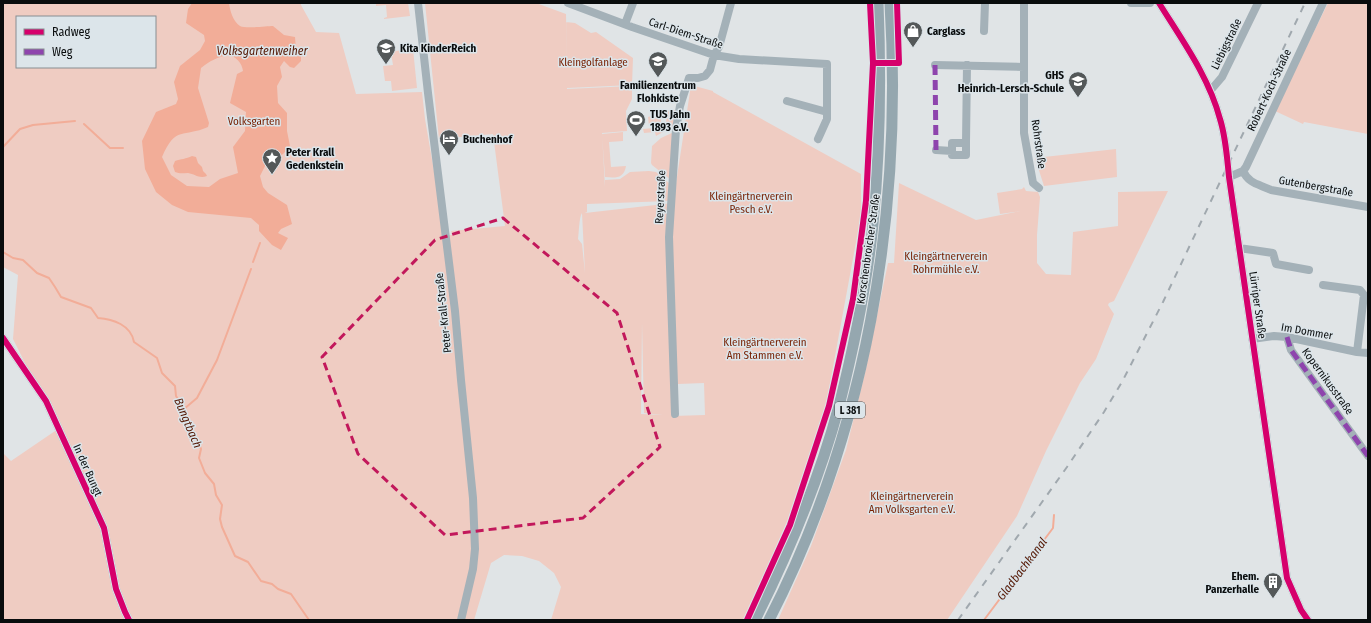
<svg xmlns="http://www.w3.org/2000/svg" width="1371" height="623" viewBox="0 0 1371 623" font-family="'Fira Sans Condensed',sans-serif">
	<rect width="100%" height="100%" fill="#e0e4e6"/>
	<path fill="#efccc2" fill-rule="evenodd" d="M3,3H301V5L316,32L339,33L356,94L422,92L425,119L445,235H452L451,231L505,226L493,134L439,139L425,3H536L566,14L567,73L566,22L575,23L591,33L596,32L633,58L632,85L567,88V89L632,86V99L626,111L627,131L602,133L605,187L600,192L605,187V180L620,179L630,172L649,171L656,172L670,184L669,201L587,204V212L585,213L673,203L691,85L713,91V92L861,174V215L826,405L788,519L769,564L772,565L746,620H551L561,587L554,573L539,561L522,556L504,555L491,563L474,620H3V453L11,461L58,429L13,339L18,275L3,267ZM17,17H155V67H17ZM582,213L585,273L582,244L578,239C579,233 579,217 582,213ZM642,323L644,413L663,415L641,414ZM704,383L705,415L673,416L678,384Z
		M376,3H408L410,16L384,19V18L387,17L386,5L376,6Z
		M1328,3H1368V134L1304,122L1303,124L1275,111Z
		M413,49L417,88L392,91L391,81H385L383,66L393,65L391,53H388L387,52Z
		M675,110L676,111L672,127L656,136L655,132L644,133L643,129L665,127L668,111Z
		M662,113L660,126H649L648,117Z
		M623,132V141L609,142L611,167L626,166C624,179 615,178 605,177L602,134Z
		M674,132L671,180L652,165L651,163L652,146L661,138Z
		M1116,149L1117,177L1044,186L1035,158Z
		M899,183L976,220L1021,211L1000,214L997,193L1022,189L1024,187L1026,191L1038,192L1040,197L1037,235V263L1046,274L1071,275L1073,232L1118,226V192L1168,191L1114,301L1109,303L1108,305L1114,314L1096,359L1080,383L1046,451L1017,516L947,620H778L811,546L846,450L865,373L888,263H894Z"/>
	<path fill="#f2ad98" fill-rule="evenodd" d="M192,3H229C230,11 233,21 240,26C246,29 266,26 273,26L284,35L295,37L296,50L301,56V61L294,68L290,67L284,61L280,67L282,77L277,86L278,103L287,113V131L290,146L283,154L266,164L260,176L263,187L268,193L287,205L292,224L281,229L278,233L288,238L281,250L272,245L259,231V225L251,218L188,212L172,205L156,192L145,169L142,141L156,112L176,104L178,99L174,82L180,66L200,50L205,41L204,35L186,23L188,9ZM228,55C236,56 242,63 243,71L237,74L230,103L246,112L245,131L233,147L238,173L220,179L209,187L187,186L171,175L162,157C176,125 183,138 208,127L209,123L198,88L201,68C210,61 217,57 228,55Z
		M192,156L196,157L198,163L202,167L203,171L206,174L207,176C199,179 195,174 188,173C183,173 180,174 175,172L173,166L175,161C181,159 186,159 192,156Z"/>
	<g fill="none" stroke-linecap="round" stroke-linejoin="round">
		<path stroke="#f2ad98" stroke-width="2" d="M84,124L110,148H123
			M3,147L20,129L33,125L75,121
			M3,252L13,258L23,260L37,273L49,278L55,287L61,297L91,308L98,318C113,319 131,325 134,342L157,358L162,373L175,386L176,396L184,409L186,422L196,437L201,449L199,458L205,473L214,484L216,495L222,505L220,519L222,527L235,556L248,562L261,581L272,584L278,589L291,594L309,620
			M253,262L260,243
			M184,409L197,398L217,360L251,269
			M984,620L1053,528L1054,515"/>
		<path stroke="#a4b1b8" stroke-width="8" d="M418,3L428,93L455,311L461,380L473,498L475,549L473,569L461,620
			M568,3L632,27L714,55L739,59L827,64V119L818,139
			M1024,3V133L1033,183L1039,188
			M1131,3H1150
			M1159,3C1182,40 1209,77 1220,119C1226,138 1227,158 1229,177L1287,578L1301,610L1308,620
			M625,24L633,3
			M984,31L985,3
			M935,65L1024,67
			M1210,91L1222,77L1258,3
			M787,101L827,112
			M966,143V155H952V143H966L967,65
			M936,150L952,151
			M1243,171C1249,184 1259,184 1271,190L1368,207
			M1229,177L1243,171L1246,167L1323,3
			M1239,248L1273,253L1276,264L1309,270
			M1323,285L1360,290L1364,295L1357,352
			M1287,337L1291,350L1368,456
			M3,338L46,401L104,528L116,589L125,612L129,620
			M1252,339L1274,336L1287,337L1357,352L1368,353
			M675,414L669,237L676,129L680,106L689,78H698L705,76L710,70L714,55L719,47L731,3"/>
		<path stroke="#95a7af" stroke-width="11" d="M755,620C789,552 819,480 839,406C854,346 867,285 873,224C880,151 881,76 878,3
			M769,620C866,431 903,215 890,3"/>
		<path stroke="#a0a8ae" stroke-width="2" stroke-dasharray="7 7" stroke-linecap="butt" d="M958,620L1067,467L1104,412L1122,382L1163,302L1305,3"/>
		<path stroke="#8e44ad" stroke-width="5" stroke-dasharray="10 5" stroke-linecap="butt" d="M935,65L936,150
			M1287,337L1291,350L1368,456"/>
		<defs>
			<path id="cycleway" d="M1159,3C1182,40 1209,77 1220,119C1226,138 1227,158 1229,177L1287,578L1301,610L1308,620
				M873,63H899L897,3
				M3,338L46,401L104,528L116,589L125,612L129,620
				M747,620L790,525L829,406L853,299L866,201L873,63L870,3"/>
		</defs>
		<use href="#cycleway" stroke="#dce5ea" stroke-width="8"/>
		<use href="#cycleway" stroke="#d6006c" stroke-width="6"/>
	</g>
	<path fill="none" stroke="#c2185b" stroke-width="3" stroke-dasharray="8 5" stroke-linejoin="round" d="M503,218L617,313L660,447L583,518L445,535L358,454L322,357L435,240Z"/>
	<defs>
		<symbol id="shop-pin" viewBox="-11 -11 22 30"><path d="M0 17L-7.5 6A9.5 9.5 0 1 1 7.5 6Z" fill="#545859" stroke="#dce5ea"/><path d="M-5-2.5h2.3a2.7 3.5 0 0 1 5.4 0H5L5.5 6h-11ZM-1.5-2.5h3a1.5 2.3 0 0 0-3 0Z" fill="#fff"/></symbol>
		<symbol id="school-pin" viewBox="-11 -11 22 30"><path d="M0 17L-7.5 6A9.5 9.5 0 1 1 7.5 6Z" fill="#545859" stroke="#dce5ea"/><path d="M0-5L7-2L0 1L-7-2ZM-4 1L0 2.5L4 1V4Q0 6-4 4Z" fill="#fff"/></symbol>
		<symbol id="stadium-pin" viewBox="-11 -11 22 30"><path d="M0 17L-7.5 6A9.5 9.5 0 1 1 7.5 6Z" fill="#545859" stroke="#dce5ea"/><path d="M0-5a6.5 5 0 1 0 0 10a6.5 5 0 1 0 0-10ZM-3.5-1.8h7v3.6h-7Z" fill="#fff"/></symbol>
		<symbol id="hotel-pin" viewBox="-11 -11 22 30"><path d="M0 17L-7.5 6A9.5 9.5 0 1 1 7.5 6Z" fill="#545859" stroke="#dce5ea"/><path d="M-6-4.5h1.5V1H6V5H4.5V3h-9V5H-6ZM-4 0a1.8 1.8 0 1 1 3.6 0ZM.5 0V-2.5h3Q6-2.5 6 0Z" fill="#fff"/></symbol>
		<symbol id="sight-pin" viewBox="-11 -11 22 30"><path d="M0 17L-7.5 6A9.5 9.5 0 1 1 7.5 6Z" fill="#545859" stroke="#dce5ea"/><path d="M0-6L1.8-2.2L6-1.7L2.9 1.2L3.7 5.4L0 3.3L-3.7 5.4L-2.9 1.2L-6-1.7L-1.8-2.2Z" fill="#fff"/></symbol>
		<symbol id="building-pin" viewBox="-11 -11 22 30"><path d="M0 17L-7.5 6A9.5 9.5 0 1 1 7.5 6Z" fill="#545859" stroke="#dce5ea"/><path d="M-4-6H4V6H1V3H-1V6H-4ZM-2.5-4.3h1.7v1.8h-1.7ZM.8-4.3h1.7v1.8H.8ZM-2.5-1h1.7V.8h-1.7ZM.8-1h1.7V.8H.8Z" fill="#fff"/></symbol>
	</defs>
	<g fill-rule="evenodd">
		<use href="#shop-pin" x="902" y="20" width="22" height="30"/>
		<use href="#school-pin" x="375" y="37" width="22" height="30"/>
		<use href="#school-pin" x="647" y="50" width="22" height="30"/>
		<use href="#school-pin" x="1067" y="70" width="22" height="30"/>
		<use href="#stadium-pin" x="625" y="109" width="22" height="30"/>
		<use href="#hotel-pin" x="438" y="128" width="22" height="30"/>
		<use href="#sight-pin" x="261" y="147" width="22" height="30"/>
		<use href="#building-pin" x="1262" y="571" width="22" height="30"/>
	</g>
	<g text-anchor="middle" stroke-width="3" stroke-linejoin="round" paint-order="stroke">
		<rect fill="#dce5ea" stroke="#484d4f" stroke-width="1" x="835" y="402" width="30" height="16" rx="3"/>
		<g font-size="10" font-weight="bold" fill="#090c0d">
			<text x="850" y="414">L 381</text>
		</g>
		<g font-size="11" font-weight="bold" fill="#090c0d" stroke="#dce5ea" text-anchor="start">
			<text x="927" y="35">Carglass</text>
			<text x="400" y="52">Kita KinderReich</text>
			<text x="1064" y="79" text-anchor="end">GHS<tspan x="1064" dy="13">Heinrich-Lersch-Schule</tspan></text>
			<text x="658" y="89" text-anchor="middle">Familienzentrum<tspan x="658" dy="13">Flohkiste</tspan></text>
			<text x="650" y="118">TUS Jahn<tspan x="650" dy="13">1893 e.V.</tspan></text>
			<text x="463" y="143">Buchenhof</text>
			<text x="286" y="156">Peter Krall<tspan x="286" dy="13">Gedenkstein</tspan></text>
			<text x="1259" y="580" text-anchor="end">Ehem.<tspan x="1259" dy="13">Panzerhalle</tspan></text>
		</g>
		<g font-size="11" fill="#090c0d" stroke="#dce5ea">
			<text transform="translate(686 33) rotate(18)" y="4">Carl-Diem-Straße</text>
			<text transform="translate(1226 44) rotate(-64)" y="4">Liebigstraße</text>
			<text transform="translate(1269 90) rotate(-65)" y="4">Robert-Koch-Straße</text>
			<text transform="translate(1039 144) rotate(82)" y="4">Rohrstraße</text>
			<text transform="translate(1316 186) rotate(10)" y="4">Gutenbergstraße</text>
			<text transform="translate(660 197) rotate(-87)" y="4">Reyerstraße</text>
			<text transform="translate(868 249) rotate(-82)" y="4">Korschenbroicher Straße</text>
			<text transform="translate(1258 305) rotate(82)" y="4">Lürriper Straße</text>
			<text transform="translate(443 313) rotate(-96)" y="4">Peter-Krall-Straße</text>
			<text transform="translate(1307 331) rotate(10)" y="4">Im Dommer</text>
			<text transform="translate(1328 381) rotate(54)" y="4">Kopernikusstraße</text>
			<text transform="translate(88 470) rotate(66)" y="4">In der Bungt</text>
		</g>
		<g font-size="11" fill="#771f00" stroke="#dce5ea">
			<text x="593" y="66">Kleingolfanlage</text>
			<text x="254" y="125">Volksgarten</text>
			<text x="751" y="200">Kleingärtnerverein<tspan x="751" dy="13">Pesch e.V.</tspan></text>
			<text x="946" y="260">Kleingärtnerverein<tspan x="946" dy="13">Rohrmühle e.V.</tspan></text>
			<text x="765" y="346">Kleingärtnerverein<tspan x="765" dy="13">Am Stammen e.V.</tspan></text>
			<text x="912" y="500">Kleingärtnerverein<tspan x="912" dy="13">Am Volksgarten e.V.</tspan></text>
		</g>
		<g font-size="12" font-style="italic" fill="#551804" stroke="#dce5ea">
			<text x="262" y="55">Volksgartenweiher</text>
			<text transform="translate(188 423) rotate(67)" y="4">Bungtbach</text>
			<text transform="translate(1022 569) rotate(-53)" y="4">Gladbachkanal</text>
		</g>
	</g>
	<rect width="1371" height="623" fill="none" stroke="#090c0d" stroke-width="8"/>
	<rect x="16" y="16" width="140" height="52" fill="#dce5ea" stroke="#888e92"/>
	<rect x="24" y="29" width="20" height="6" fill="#d6006c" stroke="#888e92"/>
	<text x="52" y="36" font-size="12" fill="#090c0d">Radweg</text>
	<rect x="24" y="49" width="20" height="6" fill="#8e44ad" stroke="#888e92"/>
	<text x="52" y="56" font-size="12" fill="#090c0d">Weg</text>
</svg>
